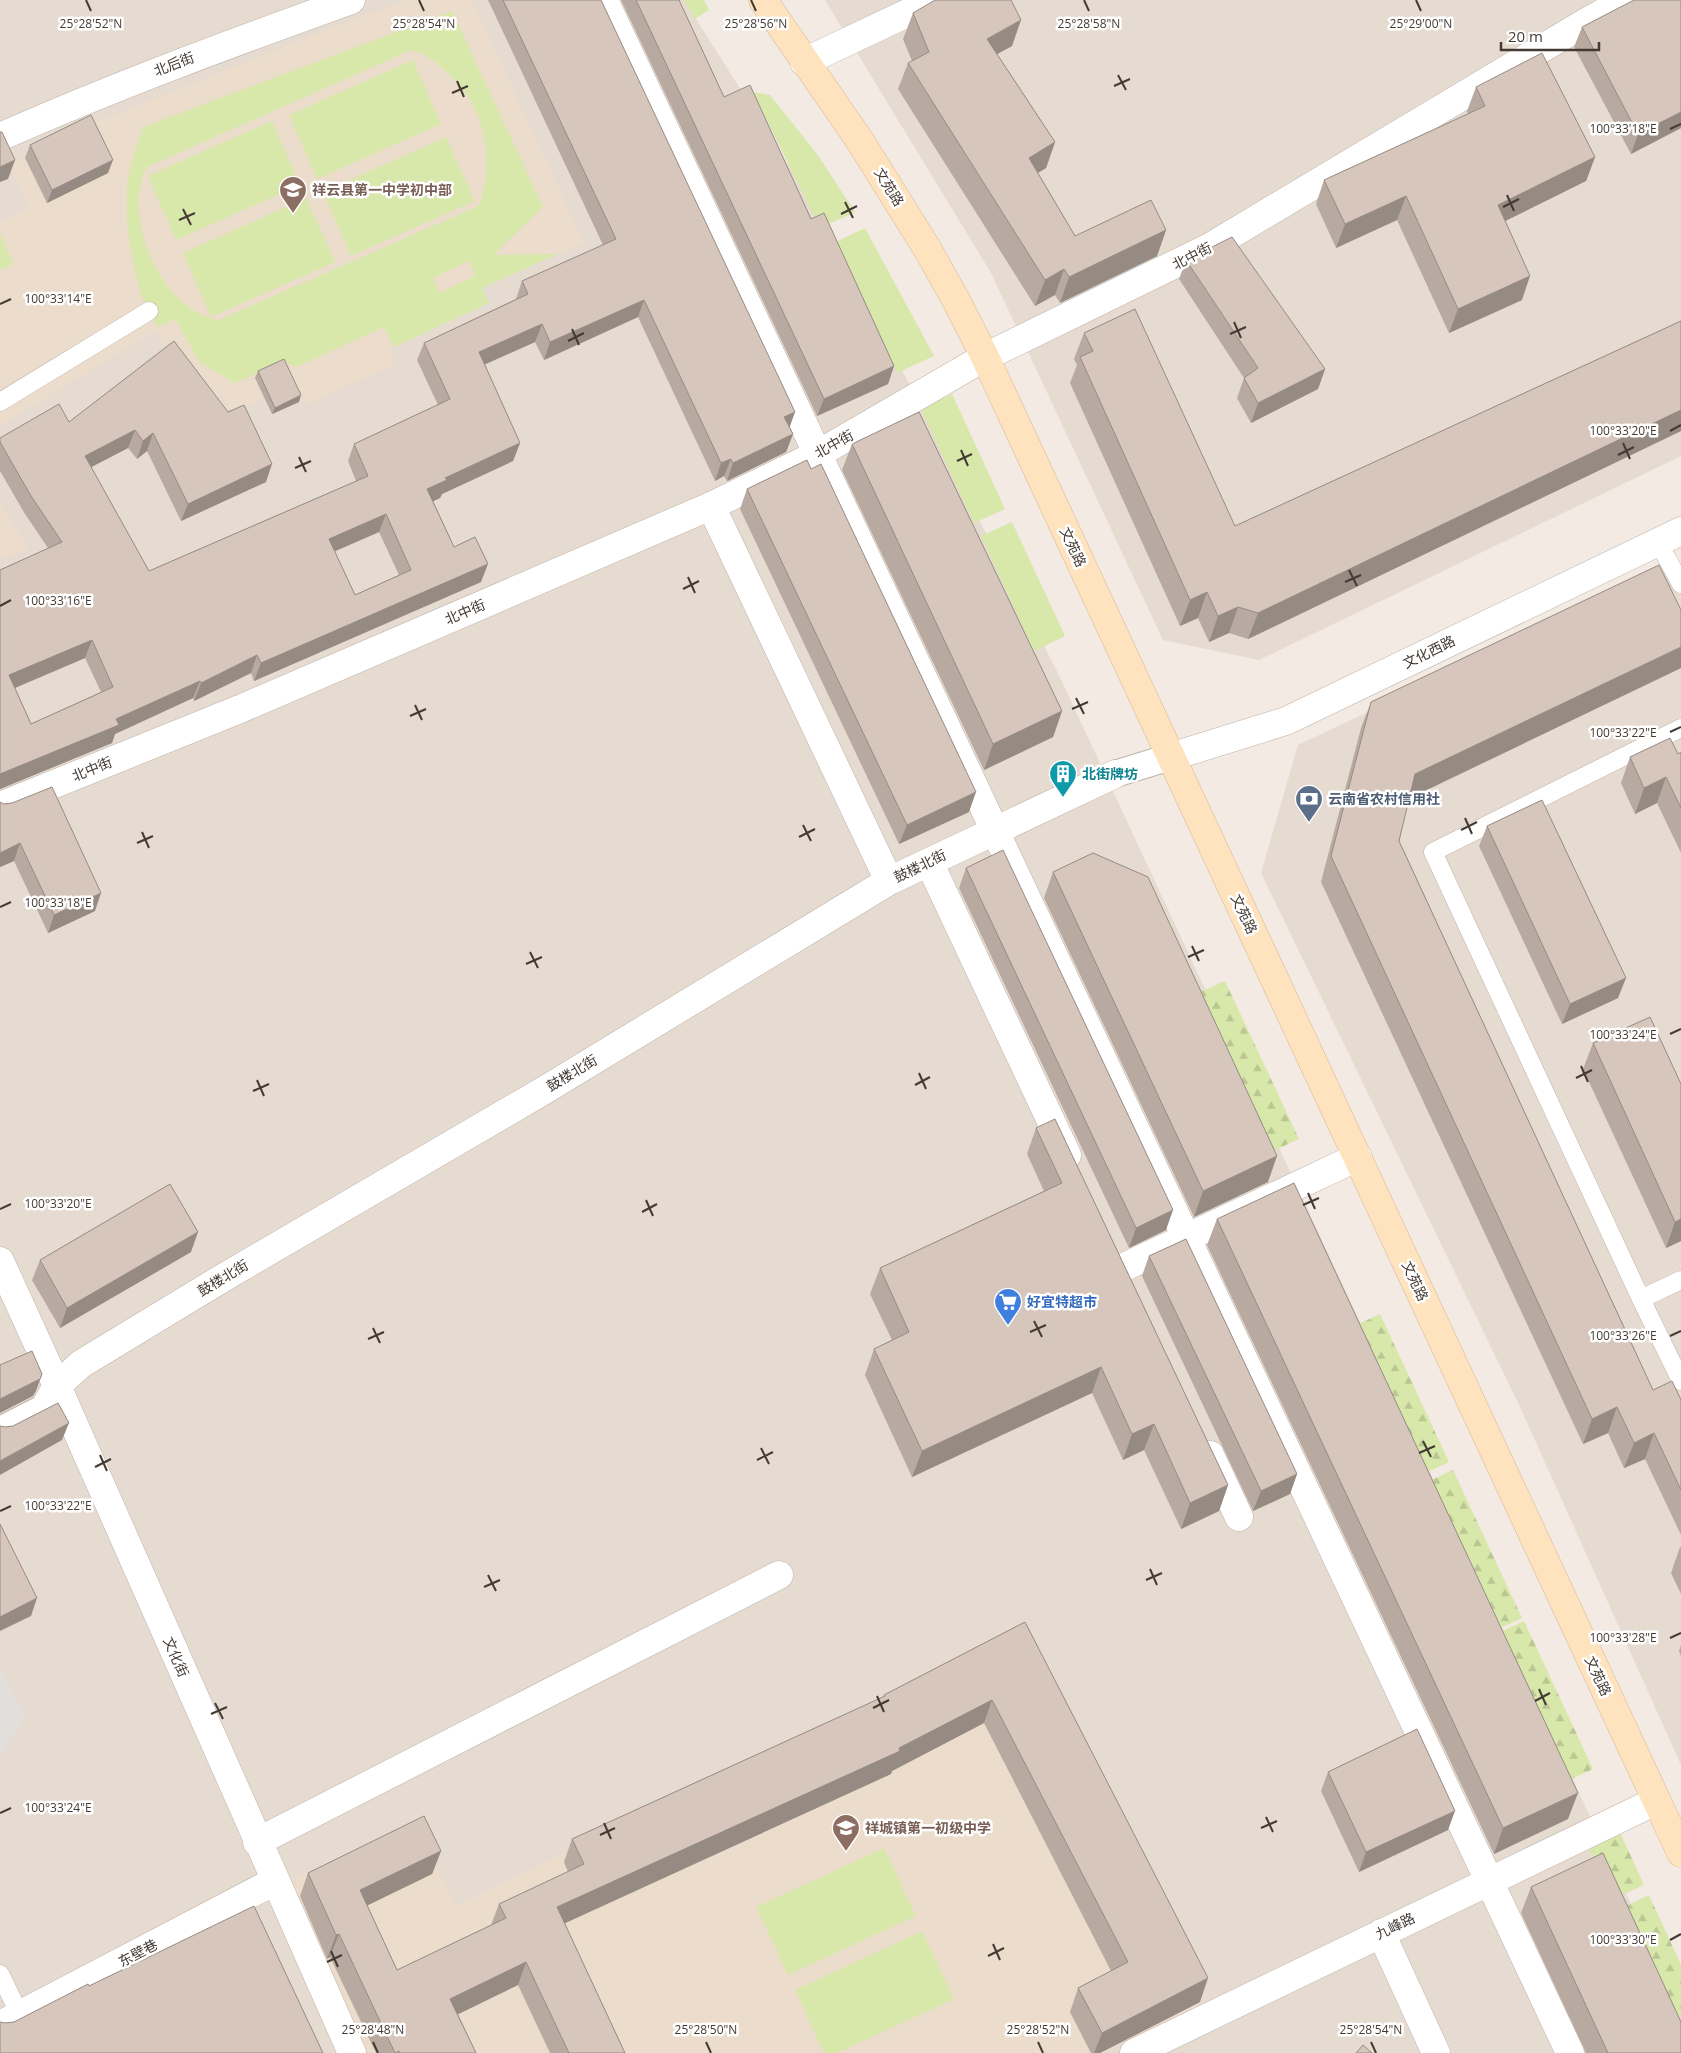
<svg xmlns="http://www.w3.org/2000/svg" width="1681" height="2053" viewBox="0 0 1681 2053" font-family="'Open Sans','Noto Sans SC',sans-serif">
	<defs>
		<pattern id="forest-firs" width="22" height="20" patternUnits="userSpaceOnUse" patternTransform="scale(1.25)"><rect width="22" height="20" fill="#d8e7aa"/><path d="M5 1l3.5 6h-7zM16 11l3.5 6h-7z" fill="#bbc793"/></pattern>
	</defs>
	<rect width="100%" height="100%" fill="#f2eae3"/>
	<path fill="#e6dbd1" d="M0,0H684L832,234L1058,673L1681,2012V2053H0Z
		M825,0H1681V456L1259,660L1163,640L991,273Z
		M1681,564V1765L1521,1409L1261,873L1298,745Z"/>
	<path fill="#ebdccc" d="M406,0H472L584,243L482,288L489,303L390,349L396,363L311,403L299,402L272,414L264,398L230,414L222,396L209,404L155,331L0,426V222L30,207L8,165L106,118L323,31Z
		M0,503L29,549L0,559Z
		M1015,1639L1204,2003L1104,2053H364L283,1884L415,1820L456,1905Z"/>
	<path fill="#d8e7aa" fill-rule="evenodd" d="M684,0H704L709,10L695,19Z
		M452,11L543,207L493,255L558,254L482,288L489,303L394,347L384,327L296,367L283,361L235,383L200,363L175,319L157,327L141,295L130,247L127,222V184L130,167L143,127ZM409,51C424,52 432,59 442,68C474,95 490,131 486,173C485,184 484,196 478,206L219,320C162,312 120,216 147,167ZM469,261L475,276L439,293L433,278Z
		M413,60L441,124L317,179L289,115Z
		M753,92L770,95L817,154L855,212L820,228Z
		M272,121L300,185L176,240L148,176Z
		M446,137L475,201L351,256L323,192Z
		M306,198L335,262L211,317L183,253Z
		M865,228L934,356L897,373L834,243Z
		M0,233L13,264L0,270Z
		M952,394L1005,509L974,523L921,409Z
		M1012,522L1065,636L1034,651L981,536Z
		M884,1848L916,1916L788,1975L756,1907Z
		M922,1931L954,1999L837,2053H824L795,1990Z"/>
	<path fill="url(#forest-firs)" d="M1225,981L1299,1139L1266,1154L1192,996Z
		M1380,1314L1449,1462L1417,1477L1348,1329Z
		M1453,1470L1522,1618L1490,1633L1421,1485Z
		M1524,1621L1593,1769L1561,1784L1492,1636Z
		M1619,1830L1644,1885L1613,1899L1587,1845Z
		M1649,1895L1681,1965V2018L1670,2023L1618,1910Z"/>
	<path fill="#e2dedc" d="M0,1669L25,1715L0,1756Z"/>
	<g fill="none" stroke-linecap="round" stroke-linejoin="round">
		<defs>
			<path id="service" d="M0,402L149,311
				M1658,542L1681,584
				M1681,728L1433,852L1641,1299L1681,1280
				M1641,1299L1681,1381
				M0,1974L20,2015"/>
			<path id="pedestrian" d="M1115,774L1170,757
				M0,1430L45,1407"/>
			<path id="minor" d="M604,0L1570,2053
				M804,62L935,0
				M0,137C115,86 232,43 351,0
				M711,506L889,881
				M0,806L240,709L711,506L818,454L985,357L1210,247L1583,24L1626,0
				M929,862L1067,1155
				M0,1261L57,1386L352,2053
				M1122,1268L1358,1157
				M45,1407L57,1386L81,1364L221,1279L543,1091L889,881L1115,774
				M1210,1455L1239,1517
				M257,1842L779,1575
				M1381,1933L1436,2053
				M0,2025L275,1881
				M1134,2053L1656,1801"/>
			<path id="tertiary" d="M1170,757L1286,721L1681,531"/>
			<path id="secondary" d="M763,0L860,141L928,250L957,302L985,357L1681,1853"/>
		</defs>
		<use href="#service" stroke="#c0b3a8" stroke-width="19"/>
		<use href="#pedestrian" stroke="#c0b3a8" stroke-width="28"/>
		<use href="#minor" stroke="#c0b3a8" stroke-width="29"/>
		<use href="#tertiary" stroke="#c0b3a8" stroke-width="29"/>
		<use href="#secondary" stroke="#d6b793" stroke-width="29"/>
		<use href="#service" stroke="#fff" stroke-width="18"/>
		<use href="#pedestrian" stroke="#fff" stroke-width="26"/>
		<use href="#minor" stroke="#fff" stroke-width="28"/>
		<use href="#tertiary" stroke="#fff" stroke-width="28"/>
		<use href="#secondary" stroke="#ffe3bf" stroke-width="28"/>
	</g>
	<path fill="#b8aaa1" fill-rule="evenodd" d="M488,0H601L793,434L786,452L727,481L724,476L715,481L638,317L544,360L535,342L484,365L520,443L513,461L442,494L440,498L433,501L454,547L481,582L254,681L251,673L194,701L193,698L115,734L112,743L0,789V570L48,548L25,514L0,471V442L69,422L174,341L266,482L181,521L147,451L137,459L128,448L91,467L149,571L356,481L348,461L354,444L438,405L417,360L424,343L516,299L522,281L603,245ZM379,532L399,575L355,595L334,551ZM85,658L101,692L31,724L15,688Z
		M621,0H679L724,97L811,219L894,366L888,384L817,416Z
		M913,13L1012,46L997,54L1055,142L1046,168L1038,173L1075,236L1166,230L1157,256L1060,303L1055,295L1035,306L898,89L908,63L912,61L903,39Z
		M1582,27L1681,128L1631,154L1574,47Z
		M1476,87L1595,157L1586,181L1505,221L1522,300L1449,333L1397,220L1336,248L1316,204L1324,180L1468,114L1467,111Z
		M30,145L108,173L47,203L25,158Z
		M1186,260L1325,369L1318,389L1251,423L1237,398L1244,378L1179,279Z
		M1681,321V431L1248,639L1229,633L1209,642L1198,618L1180,626L1070,383L1077,365L1074,359L1084,333L1235,526Z
		M258,371L299,402L272,414L255,378Z
		M852,444L1062,711L1053,737L984,770L842,470Z
		M747,489L969,812L899,844L740,509Z
		M1681,668L1409,798L1399,841L1653,1390L1681,1400V1535L1645,1459L1624,1468L1608,1433L1583,1444L1321,882L1361,728L1371,702Z
		M1681,752V853L1657,803L1635,814L1621,783L1630,757L1678,754Z
		M0,802L95,911L48,933L14,861L0,867Z
		M1487,826L1618,998L1562,1024L1479,846Z
		M966,868L1166,1230L1129,1248L959,888Z
		M1053,872L1268,1182L1194,1217L1044,898Z
		M1593,1043L1681,1084V1241L1666,1248L1583,1069Z
		M1036,1128L1228,1485L1219,1511L1181,1529L1144,1450L1123,1460L1092,1393L912,1477L865,1375L874,1349L892,1340L870,1294L880,1268L1044,1191L1027,1154Z
		M1217,1219L1568,1819L1494,1854L1207,1245Z
		M191,1252L60,1328L32,1280L40,1260Z
		M1149,1256L1297,1474L1290,1494L1253,1511L1142,1276Z
		M1680,1547H1681V1594L1671,1573Z
		M1025,1622L1200,2002L1100,2053H1091L1070,2012L1078,1988L1111,1971L984,1723L892,1771L891,1774L564,1923L625,2053H550L518,1985L458,2014L476,2053H376L330,1957L327,1959L300,1896L308,1873L441,1851L432,1874L367,1905L397,1970L491,1925L499,1904L568,1872L564,1862L572,1839L883,1697L884,1695Z
		M1681,1645V1656L1679,1651Z
		M1328,1772L1448,1830L1359,1872L1321,1791Z
		M1531,1887L1681,2053H1586L1521,1913Z"/>
	<path fill="#968b83" d="M1021,20L1012,46L977,65L987,39Z
		M1681,112V128L1631,154L1638,134Z
		M1055,142L1046,168L1019,184L1029,158Z
		M1595,157L1586,181L1489,229L1498,205Z
		M15,160L8,179L0,182V167Z
		M113,160L108,173L47,203L52,190Z
		M1406,196L1397,220L1336,248L1345,224Z
		M1166,230L1157,256L1060,303L1069,277Z
		M1064,269L1055,295L1035,306L1045,280Z
		M1530,276L1522,300L1449,333L1458,309Z
		M644,300L638,317L544,360L550,342Z
		M542,324L535,342L472,370L479,352Z
		M894,366L888,384L817,416L824,399Z
		M1325,369L1318,389L1251,423L1258,403Z
		M301,395L299,402L272,414L275,408Z
		M1681,410V431L1248,639L1258,613Z
		M795,412L789,429L784,417Z
		M135,430L128,448L78,474L85,456Z
		M153,433L147,451L137,459L143,441Z
		M793,434L786,452L727,481L733,463Z
		M520,443L513,461L442,494L440,498L421,507L427,489L445,478Z
		M731,459L724,476L715,481L721,463Z
		M272,464L266,482L181,521L188,504Z
		M386,514L379,532L322,557L329,539Z
		M488,564L481,582L254,681L261,663Z
		M1207,592L1198,618L1180,626L1190,600Z
		M1238,607L1229,633L1209,642L1218,616Z
		M92,640L85,658L3,693L9,675Z
		M1681,647V668L1406,800L1415,774Z
		M257,655L251,673L194,701L201,683Z
		M200,681L193,698L115,734L112,743L0,789V774L116,719Z
		M1062,711L1053,737L984,770L993,744Z
		M1666,777L1657,803L1635,814L1644,788Z
		M976,792L969,812L899,844L907,825Z
		M20,843L14,861L0,867V853Z
		M101,893L95,911L48,933L54,915Z
		M1626,978L1618,998L1562,1024L1570,1004Z
		M1277,1156L1268,1182L1194,1217L1203,1191Z
		M1173,1210L1166,1230L1129,1248L1136,1228Z
		M1681,1219V1241L1666,1248L1675,1222Z
		M198,1232L191,1252L60,1328L67,1308Z
		M1101,1367L1092,1393L912,1477L922,1451Z
		M42,1374L36,1391L33,1396L0,1413V1399Z
		M1617,1407L1608,1433L1583,1444L1592,1419Z
		M69,1423L62,1440L0,1475V1461Z
		M1154,1424L1144,1450L1123,1460L1132,1434Z
		M1654,1433L1645,1459L1624,1468L1634,1443Z
		M1297,1474L1290,1494L1253,1511L1261,1491Z
		M1228,1485L1219,1511L1181,1529L1190,1503Z
		M37,1598L31,1616L0,1631V1617Z
		M992,1700L984,1723L892,1771L891,1774L548,1931L557,1907L899,1748Z
		M1578,1793L1568,1819L1494,1854L1503,1828Z
		M1455,1811L1448,1830L1359,1872L1366,1852Z
		M441,1851L432,1874L352,1913L360,1890Z
		M339,1934L330,1957L327,1959L336,1935Z
		M526,1962L518,1985L442,2022L450,1999Z
		M1208,1978L1200,2002L1100,2053H1094L1102,2033Z"/>
	<path fill="#d6c6bb" stroke="#968b83" fill-rule="evenodd" d="M503,0H601L795,412L784,417L793,434L733,463L731,459L721,463L644,300L550,342L542,324L479,352L520,443L445,478L447,480L427,489L454,547L475,537L488,564L261,663L257,655L201,683L200,681L116,719L119,725L0,774V570L62,542L31,496L0,442V438L59,404L69,422L174,341L228,412L244,405L272,464L188,504L153,433L143,441L135,430L85,456L149,571L368,476L354,444L450,399L424,343L528,294L522,281L616,239ZM386,514L411,570L355,595L329,539ZM92,640L113,687L31,724L9,675Z
		M636,0H679L724,97L750,85L811,219L824,213L894,366L824,399Z
		M935,0H1011L1021,20L987,39L1055,142L1029,158L1075,236L1151,200L1166,230L1069,277L1064,269L1045,280L908,63L929,52L913,13Z
		M1634,0H1681V112L1638,134L1582,27Z
		M1542,53L1595,157L1498,205L1530,276L1458,309L1406,196L1345,224L1324,180L1485,106L1476,87Z
		M91,115L113,160L52,190L30,145Z
		M0,132H2L15,160L0,167Z
		M1232,237L1325,369L1258,403L1244,378L1258,368L1186,260Z
		M1135,309L1235,526L1681,321V410L1258,613L1238,607L1218,616L1207,592L1190,600L1080,357L1093,351L1084,333Z
		M284,359L301,395L275,408L258,371Z
		M919,412L1062,711L993,744L852,444Z
		M807,460L811,469L821,464L976,792L907,825L747,489Z
		M1659,565L1681,610V647L1415,774L1399,841L1653,1390L1672,1381L1681,1400V1490L1654,1433L1634,1443L1617,1407L1592,1419L1331,856L1371,702Z
		M1670,738L1678,754L1681,752V808L1666,777L1644,788L1630,757Z
		M52,787L101,893L54,915L20,843L0,853V802L4,804L12,803Z
		M1542,800L1626,978L1570,1004L1487,826Z
		M1003,850L1173,1210L1136,1228L966,868Z
		M1093,853L1148,877L1277,1156L1203,1191L1053,872Z
		M1650,1017L1681,1084V1219L1675,1222L1593,1043Z
		M1055,1119L1228,1485L1190,1503L1154,1424L1132,1434L1101,1367L922,1451L874,1349L909,1332L880,1268L1062,1183L1036,1128Z
		M1294,1183L1578,1793L1503,1828L1217,1219Z
		M170,1184L198,1232L67,1308L40,1260Z
		M1186,1239L1297,1474L1261,1491L1149,1256Z
		M32,1351L42,1374L40,1379L0,1399V1365Z
		M58,1403L69,1423L0,1461V1426L5,1427L13,1426Z
		M0,1524L37,1598L0,1617Z
		M1025,1622L1208,1978L1102,2033L1078,1988L1128,1962L992,1700L899,1748L900,1751L557,1907L625,2053H569L526,1962L450,1999L476,2053H400L399,2051L395,2053L339,1934L336,1935L308,1873L424,1816L441,1851L360,1890L397,1970L506,1918L499,1904L584,1864L572,1839L885,1696L884,1695Z
		M1417,1729L1455,1811L1366,1852L1328,1772Z
		M1603,1853L1681,2022V2053H1608L1531,1887Z
		M254,1906L323,2053H0V2022L5,2023L14,2022L88,1984L89,1986Z
		M1363,2045L1372,2053H1356Z"/>
	<path fill="none" stroke="#433a33" stroke-width="2" d="M86,0L91,11M419,0L424,11M751,0L756,11M1084,0L1089,11M1416,0L1421,11M1118,75L1126,90M457,81L464,97M1114,86L1130,79M452,93L468,86M1670,129L1681,124M1507,195L1514,211M845,202L853,218M1503,207L1519,199M183,209L191,225M841,214L857,206M179,220L195,213M0,304L11,299M1234,322L1241,338M572,329L579,345M1230,334L1246,327M568,341L584,333M1670,431L1681,425M1623,443L1630,459M961,450L968,466M1618,455L1634,447M299,457L306,472M957,461L972,454M295,468L311,461M1349,570L1357,586M688,577L695,593M1345,582L1361,575M683,589L699,581M0,606L11,600M1076,698L1084,714M415,705L422,720M1072,709L1088,702M410,716L426,709M1670,732L1681,727M1465,818L1472,834M803,825L811,841M1461,830L1477,822M142,832L149,848M799,837L815,829M137,843L153,836M0,907L11,902M1192,946L1199,961M530,952L538,968M1188,957L1204,950M526,964L542,957M1670,1034L1681,1029M1581,1066L1588,1082M919,1073L926,1089M1576,1078L1592,1070M257,1080L264,1096M915,1085L930,1077M253,1091L269,1084M1308,1193L1315,1209M646,1200L653,1216M1303,1205L1319,1198M0,1209L11,1204M642,1212L657,1204M1034,1321L1042,1337M373,1328L380,1343M1030,1332L1046,1325M1670,1336L1681,1331M368,1339L384,1332M1423,1441L1431,1457M761,1448L769,1464M1419,1453L1435,1446M100,1455L107,1471M757,1460L773,1452M95,1467L111,1459M0,1511L11,1506M1150,1569L1157,1585M488,1575L496,1591M1146,1580L1162,1573M484,1587L500,1580M1670,1638L1681,1633M1539,1689L1546,1705M877,1696L884,1712M1535,1701L1550,1693M215,1703L223,1719M873,1708L889,1700M211,1714L227,1707M0,1813L11,1808M1266,1817L1273,1832M604,1823L611,1839M1261,1828L1277,1821M600,1835L615,1828M1670,1940L1681,1934M993,1944L1000,1960M331,1951L338,1967M988,1956L1004,1948M327,1962L342,1955M373,2042L378,2053M706,2042L711,2053M1038,2042L1043,2053M1371,2042L1376,2053"/>
	<defs>
		<symbol id="school-pin" viewBox="-11 -11 22 30"><path d="M0 17L-7.5 6A9.5 9.5 0 1 1 7.5 6Z" fill="#8d6e63" stroke="#fff"/><path d="M0-5L7-2L0 1L-7-2ZM-4 1L0 2.5L4 1V4Q0 6-4 4Z" fill="#fff"/></symbol>
		<symbol id="building-pin" viewBox="-11 -11 22 30"><path d="M0 17L-7.5 6A9.5 9.5 0 1 1 7.5 6Z" fill="#0f9aa8" stroke="#fff"/><path d="M-4-6H4V6H1V3H-1V6H-4ZM-2.5-4.3h1.7v1.8h-1.7ZM.8-4.3h1.7v1.8H.8ZM-2.5-1h1.7V.8h-1.7ZM.8-1h1.7V.8H.8Z" fill="#fff"/></symbol>
		<symbol id="bank-pin" viewBox="-11 -11 22 30"><path d="M0 17L-7.5 6A9.5 9.5 0 1 1 7.5 6Z" fill="#5c6f8a" stroke="#fff"/><path d="M-6-4H6V4H-6ZM0-2.3a2.3 2.3 0 1 0 0 4.6a2.3 2.3 0 1 0 0-4.6Z" fill="#fff"/></symbol>
		<symbol id="supermarket-pin" viewBox="-11 -11 22 30"><path d="M0 17L-7.5 6A9.5 9.5 0 1 1 7.5 6Z" fill="#3f7fe0" stroke="#fff"/><path d="M-6-5.5h2.5l.6 2H6L4.5 2H-2.5L-4.4-4H-6ZM-1.5 3.2a1.3 1.3 0 1 0 .1 0ZM3 3.2a1.3 1.3 0 1 0 .1 0Z" fill="#fff"/></symbol>
	</defs>
	<g fill-rule="evenodd">
		<use href="#school-pin" x="277" y="174" width="32" height="43"/>
		<use href="#building-pin" x="1047" y="758" width="32" height="43"/>
		<use href="#bank-pin" x="1293" y="783" width="32" height="43"/>
		<use href="#supermarket-pin" x="992" y="1286" width="32" height="43"/>
		<use href="#school-pin" x="830" y="1812" width="32" height="43"/>
	</g>
	<g text-anchor="middle" stroke-width="5" stroke-linejoin="round" paint-order="stroke">
		<g font-size="14" fill="#433a33" stroke="#fff">
			<text transform="translate(174 64) rotate(-21)" y="5">北后街</text>
			<text transform="translate(889 187) rotate(58)" y="5">文苑路</text>
			<text transform="translate(1192 256) rotate(-27)" y="5">北中街</text>
			<text transform="translate(834 444) rotate(-29)" y="5">北中街</text>
			<text transform="translate(1073 547) rotate(65)" y="5">文苑路</text>
			<text transform="translate(465 612) rotate(-23)" y="5">北中街</text>
			<text transform="translate(1429 652) rotate(-26)" y="5">文化西路</text>
			<text transform="translate(92 769) rotate(-22)" y="5">北中街</text>
			<text transform="translate(920 866) rotate(-26)" y="5">鼓楼北街</text>
			<text transform="translate(1244 914) rotate(65)" y="5">文苑路</text>
			<text transform="translate(572 1073) rotate(-31)" y="5">鼓楼北街</text>
			<text transform="translate(223 1278) rotate(-31)" y="5">鼓楼北街</text>
			<text transform="translate(1415 1281) rotate(65)" y="5">文苑路</text>
			<text transform="translate(176 1657) rotate(66)" y="5">文化街</text>
			<text transform="translate(1598 1676) rotate(65)" y="5">文苑路</text>
			<text transform="translate(1395 1926) rotate(-26)" y="5">九峰路</text>
			<text transform="translate(138 1953) rotate(-28)" y="5">东壁巷</text>
		</g>
		<g font-size="14" font-weight="bold" fill="#785e54" stroke="#fff" text-anchor="start">
			<text x="312" y="195">祥云县第一中学初中部</text>
			<text x="865" y="1833">祥城镇第一初级中学</text>
		</g>
		<g font-size="14" font-weight="bold" fill="#0d838f" stroke="#fff" text-anchor="start">
			<text x="1082" y="779">北街牌坊</text>
		</g>
		<g font-size="14" font-weight="bold" fill="#4e5e75" stroke="#fff" text-anchor="start">
			<text x="1328" y="804">云南省农村信用社</text>
		</g>
		<g font-size="14" font-weight="bold" fill="#366cbe" stroke="#fff" text-anchor="start">
			<text x="1027" y="1307">好宜特超市</text>
		</g>
	</g>
	<g font-size="12" text-anchor="middle" fill="#433a33" stroke="#fff" stroke-width="5" stroke-linejoin="round" paint-order="stroke">
		<text x="91" y="28">25°28'52"N</text>
		<text x="424" y="28">25°28'54"N</text>
		<text x="756" y="28">25°28'56"N</text>
		<text x="1089" y="28">25°28'58"N</text>
		<text x="1421" y="28">25°29'00"N</text>
		<text x="1623" y="133">100°33'18"E</text>
		<text x="58" y="303">100°33'14"E</text>
		<text x="1623" y="435">100°33'20"E</text>
		<text x="58" y="605">100°33'16"E</text>
		<text x="1623" y="737">100°33'22"E</text>
		<text x="58" y="907">100°33'18"E</text>
		<text x="1623" y="1039">100°33'24"E</text>
		<text x="58" y="1208">100°33'20"E</text>
		<text x="1623" y="1340">100°33'26"E</text>
		<text x="58" y="1510">100°33'22"E</text>
		<text x="1623" y="1642">100°33'28"E</text>
		<text x="58" y="1812">100°33'24"E</text>
		<text x="1623" y="1944">100°33'30"E</text>
		<text x="373" y="2034">25°28'48"N</text>
		<text x="706" y="2034">25°28'50"N</text>
		<text x="1038" y="2034">25°28'52"N</text>
		<text x="1371" y="2034">25°28'54"N</text>
	</g>
	<path d="M1501 42v8h98v-8" fill="none" stroke="#433a33" stroke-width="2.5"/>
	<text x="1508" y="42" font-size="15" fill="#433a33" stroke="#ffffff" stroke-width="4" paint-order="stroke">20 m</text>
</svg>
